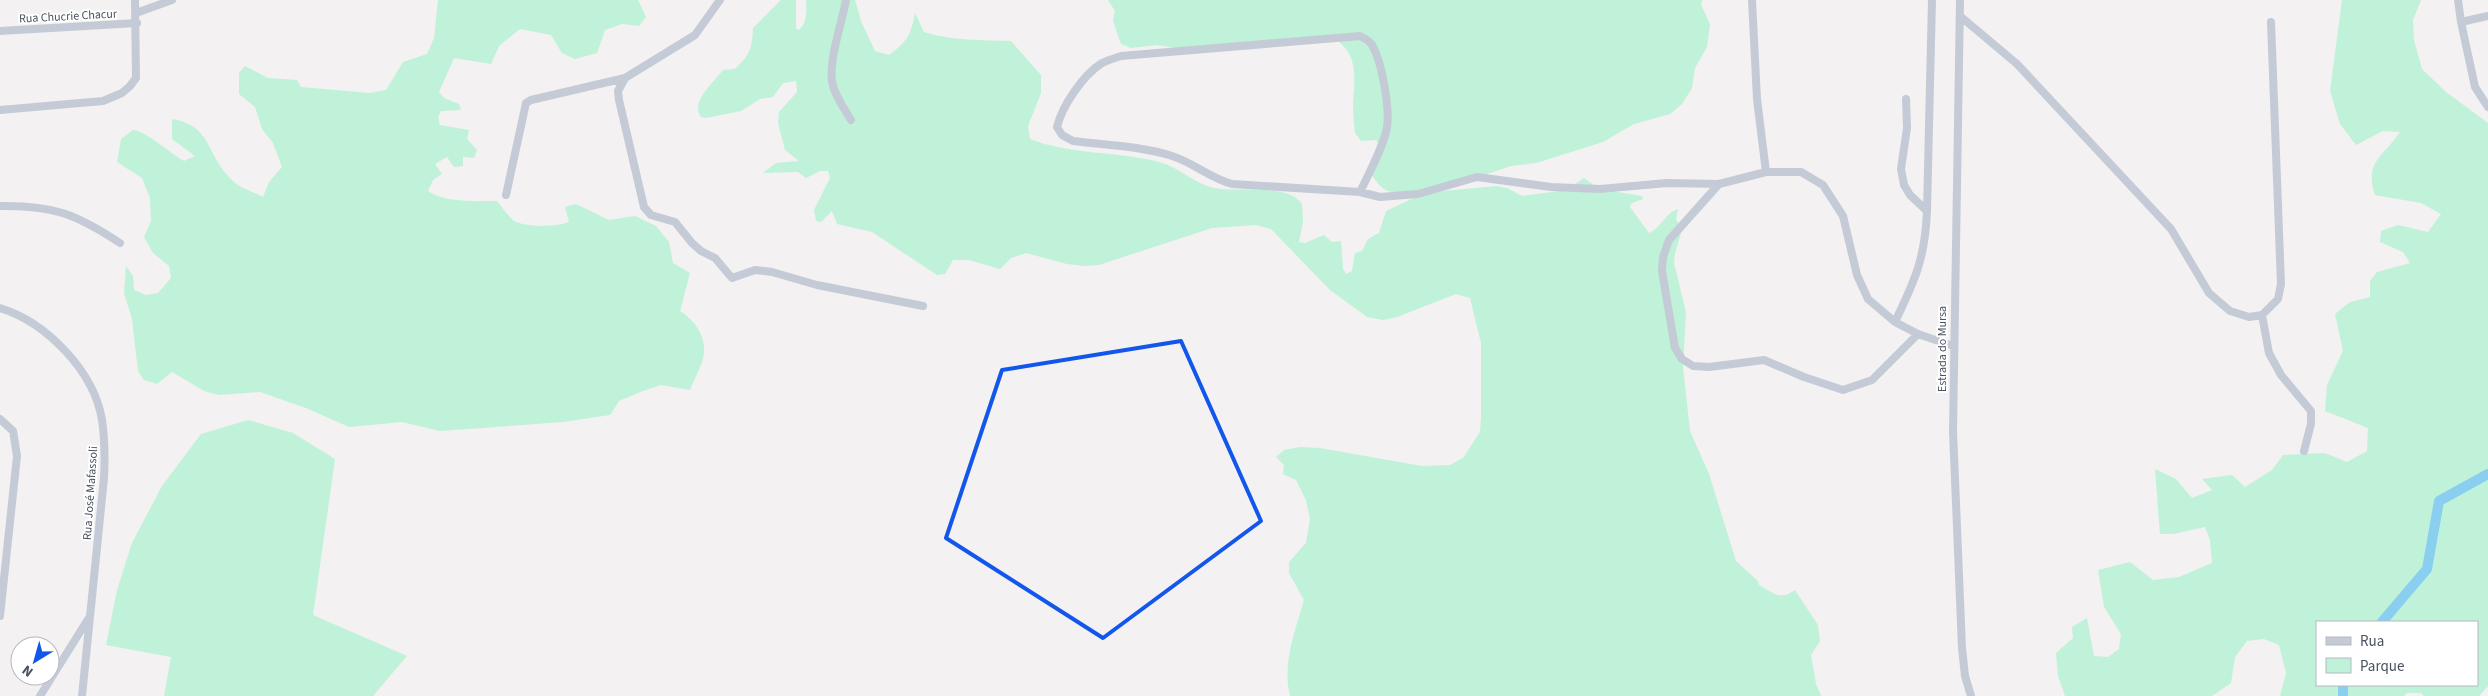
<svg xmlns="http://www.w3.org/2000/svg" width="2488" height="696" viewBox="0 0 2488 696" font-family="'Source Sans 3',sans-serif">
	<rect width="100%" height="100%" fill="#f3f1f1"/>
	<path fill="#bff2d9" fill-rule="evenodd" d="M438,0H638L646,17L639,26L622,24L605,30L597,53L575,59L562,53L551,35L520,29L499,46L491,64L454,58L439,92L444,98L459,104L461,110L441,111L438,117L440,125L469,130L467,139L477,150L474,158L463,157V166L454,167L447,157L435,164L442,174L433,180L428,191C445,203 477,201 497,201C502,207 507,215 513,220C524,228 557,227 569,222L565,207L576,204L609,220L635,216L656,226L669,242L673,263L690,273L680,311C693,319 706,335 704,353C703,364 694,379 690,390L661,385L643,391L619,401L610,415L563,422L440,431L402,422L349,427L306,408L260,392L219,395L204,391L172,372L157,384L144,380L138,371L132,319L124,293L126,266L133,276L134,290L146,295L158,293L171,278L169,266L153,253L144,237L151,221L150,198L142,178L117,162L121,139L133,130C146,131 170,153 184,161L195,156L172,139V119C213,126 205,154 232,180C239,188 254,192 263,197L269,182L282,167L273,143L262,129L255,107L239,94V73L245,66L268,78L297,80L301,87L370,93L386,90L403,62L427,54L434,38Z
		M781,0H796V28L799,30C807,23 807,11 806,0H855L861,21L875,51L889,55C907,42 911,35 915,13L924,32C953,41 981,40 1011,41L1041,75V93L1028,126L1030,139C1071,155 1117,151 1159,162C1179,167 1193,183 1214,188C1237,193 1287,182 1302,204L1303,222L1299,242L1305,243L1324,235L1332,242L1341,241L1343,269L1346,274L1352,271L1355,253L1362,251L1368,239L1379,233L1386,211L1416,197C1394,187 1388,201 1372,175L1378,143L1376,140L1361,141L1355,133C1354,123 1353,112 1353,102C1355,80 1358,56 1338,41L1180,49L1157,45L1131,48L1121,44L1113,21L1115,11L1108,0H1703L1701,4L1710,25L1707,47L1695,68L1692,88L1682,104L1670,114L1634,124L1603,142L1536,163L1511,166L1449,187L1443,191L1497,186L1507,188L1522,196L1566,190L1584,178L1599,189L1642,196L1643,199L1632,203L1630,207L1649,233C1661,228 1666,212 1678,209L1676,219L1682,230L1675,253L1674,263L1686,312L1683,367L1690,431L1709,474L1736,561L1758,581L1759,585C1774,593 1779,601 1795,590L1818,625L1820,641L1811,655L1816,684L1821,696H1290C1282,663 1295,632 1304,600L1289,573V562L1306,543L1310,519L1306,500L1296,480L1283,474L1284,465L1276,457L1284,450L1300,447L1320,448L1422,466L1450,465L1463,458L1480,432L1481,418V343L1470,298L1456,294L1397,317L1383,320L1367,317L1330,290L1271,229L1256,225L1212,228L1099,265L1084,266L1067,264L1026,253L1011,258L1000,269L969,260H953L945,274L937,275L872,232L837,224L832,211L821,222L816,221L814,210L830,178L828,171H820L806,178L798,172L763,173L776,163L799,161L785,150L778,123L779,112L797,92L796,81L783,83L773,97L760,99L741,111L706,118L701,117C690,102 714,82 723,70L735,69C750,55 752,49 753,28Z
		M2342,0H2421L2413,20L2414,40L2422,69L2446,92L2488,123V686L2479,696H2424L2421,693H2407L2404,696H2280L2286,673L2279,645L2264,639L2247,641L2235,657L2231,683L2212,696H2065L2058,676L2056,653L2073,638L2072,627L2087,618L2094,656L2108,657L2119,649L2121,634L2104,607L2098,570L2130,562L2153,580L2179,577L2212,563L2210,540L2205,527L2173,534H2160L2155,469L2176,479L2192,498L2212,490L2202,479L2232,475L2245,487L2272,470L2283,455L2325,453L2347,462L2367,451L2368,428L2325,411L2327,385L2343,351L2335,314L2350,302L2370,297V281L2377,272L2410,263L2403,252L2380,242L2381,231L2398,225L2428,232L2441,214L2421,203L2375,195C2364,162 2383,157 2400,132L2383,131L2356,145L2340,124L2330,91ZM2317,622H2477V685H2317Z
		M248,420L293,433L335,459L313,615L407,656L373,696H164L171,657L106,645L117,590L132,543L162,486L201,434Z"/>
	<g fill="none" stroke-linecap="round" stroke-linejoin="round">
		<path stroke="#8acef0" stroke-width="10" d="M2382,622L2427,569L2439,501L2488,474
			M2343,696V685"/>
		<path stroke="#c4cbd6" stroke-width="8" d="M720,0L695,35L625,78L618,91L619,100L644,207L651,215L675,222L692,243L701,251L715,258L732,278L755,270L772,272L817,285L923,306
			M846,0C842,23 829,58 832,81C834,95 844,108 851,120
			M1752,0L1757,99L1766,172
			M1960,0L1953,431L1962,648L1965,676L1971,696
			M2458,0L2461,22L2488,16
			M136,13L172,0
			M1960,16L2017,64L2171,229L2209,293L2230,311L2249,317L2262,315L2278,299L2281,284L2271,22
			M2461,22L2475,87L2488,107
			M0,31L137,23
			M0,110L103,101L122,93L130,86L136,78L135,0
			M1719,184L1669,240L1663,257L1662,271L1675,348L1682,359L1693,366L1709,367L1764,360L1804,377L1843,390L1872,380L1918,334
			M1360,192C1370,171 1382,150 1387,128C1390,109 1382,62 1372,45C1370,41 1364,38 1360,36L1121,56C1115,58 1108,60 1102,63C1083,75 1062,106 1057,127L1062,135L1073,141C1105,145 1141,146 1172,156C1194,163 1210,178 1232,184L1360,192L1380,197L1418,194L1477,177L1551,187L1600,189L1667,183L1719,184L1766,172H1801L1823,185L1843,216L1857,275L1868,299L1895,322L1918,334L1953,346
			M506,195L526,103L531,100L625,78
			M0,206C53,205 76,214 120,243
			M1927,211L1932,0
			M0,308C46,322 94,371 102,420C105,440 105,459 104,478L82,696
			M2262,315L2269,353L2281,375L2311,411V424L2304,451
			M1895,322C1915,280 1925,259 1927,211L1910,195L1904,185L1901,169L1907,128L1906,99
			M0,419L13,431L17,456L0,616
			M40,696L90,616"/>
	</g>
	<path fill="none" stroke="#1256ec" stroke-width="4" stroke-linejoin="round" d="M1181,341L1261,521L1103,638L946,538L1002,370Z"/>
	<g text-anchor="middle" stroke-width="4" stroke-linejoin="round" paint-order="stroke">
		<g font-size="12" fill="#48515f" stroke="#fff">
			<text transform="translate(68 16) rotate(-3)" y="4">Rua Chucrie Chacur</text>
			<text transform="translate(1942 349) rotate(-90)" y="4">Estrada do Mursa</text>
			<text transform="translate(90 493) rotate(-86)" y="4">Rua José Mafassoli</text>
		</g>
	</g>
	<rect x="2316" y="621" width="162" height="65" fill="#ffffff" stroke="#b6b9bf"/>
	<rect x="2326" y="637" width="25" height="8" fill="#c4cbd6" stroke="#b6b9bf"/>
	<text x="2360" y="646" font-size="15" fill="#48515f">Rua</text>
	<rect x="2326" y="658" width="25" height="15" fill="#bff2d9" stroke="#b6b9bf"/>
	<text x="2360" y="671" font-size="15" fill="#48515f">Parque</text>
	<g transform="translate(35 661) rotate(217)"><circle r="24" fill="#ffffff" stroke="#b6b9bf"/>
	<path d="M0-4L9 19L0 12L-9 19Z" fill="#1256ec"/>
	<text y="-8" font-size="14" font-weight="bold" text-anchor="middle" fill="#48515f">N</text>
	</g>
</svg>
